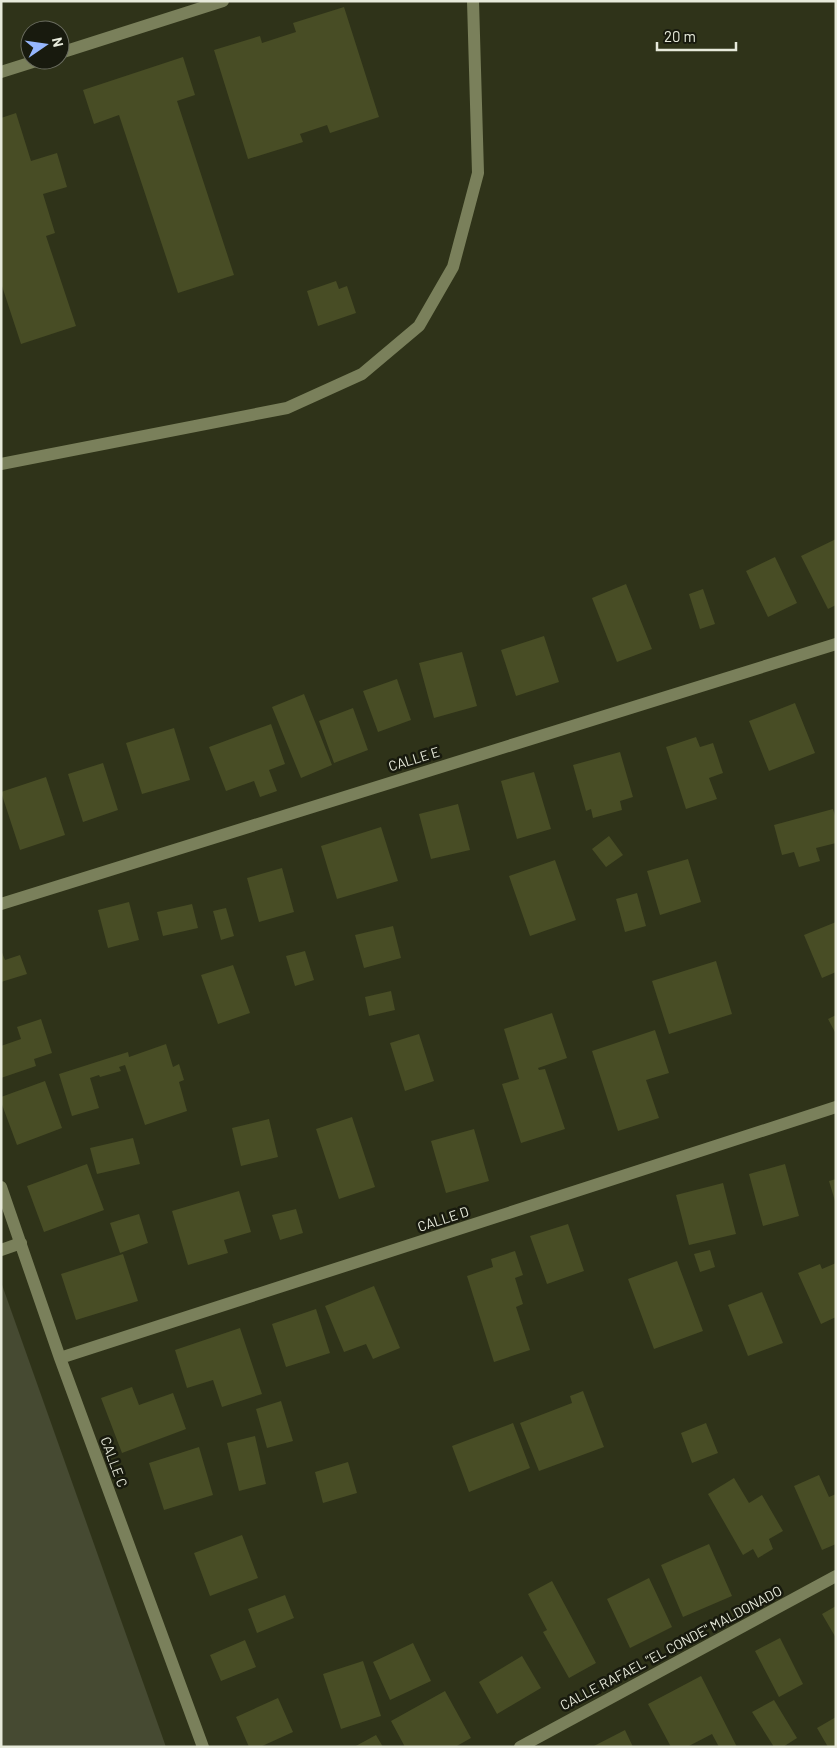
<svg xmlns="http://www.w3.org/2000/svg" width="837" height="1748" viewBox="0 0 837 1748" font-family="Barlow,sans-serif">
	<rect width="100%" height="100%" fill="#2f3319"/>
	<path fill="#464a32" d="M1,1282L166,1747H1Z"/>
	<path fill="#484d25" d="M344,7L379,117L330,133L327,125L300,134L303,142L248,159L214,50L260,36L262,43L296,32L293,23Z
		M183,57L195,95L177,101L234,275L178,293L119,115L94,124L83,90Z
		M16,113L31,161L57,153L67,187L43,194L55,233L46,236L76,326L21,344L1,283V118Z
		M336,281L339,289L347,286L356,313L318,326L307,291Z
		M836,539V605L828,609L801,556Z
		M775,557L797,603L768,617L746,571Z
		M626,584L652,649L617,662L592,598Z
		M703,589L715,624L700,629L689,594Z
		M544,636L559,682L516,696L501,650Z
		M462,652L477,706L434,718L419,663Z
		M397,679L411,720L378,732L363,691Z
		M304,694L332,765L301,778L272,707Z
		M795,703L815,753L769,771L749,721Z
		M353,708L368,750L334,763L319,721Z
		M271,724L285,764L269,770L277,791L260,797L254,781L226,791L209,747Z
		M174,728L190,780L142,794L126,743Z
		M696,737L700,747L713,743L723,773L709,778L717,799L686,809L666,747Z
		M620,752L633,797L620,801L622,810L593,818L591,809L586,811L573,765Z
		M103,763L118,810L83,822L68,774Z
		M534,772L551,829L517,839L501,781Z
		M46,777L65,835L20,850L1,792Z
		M458,804L470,850L431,859L419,814Z
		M833,809L836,819V843L816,848L820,861L799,867L794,852L782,855L774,825Z
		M381,827L398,881L337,899L321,846Z
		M609,836L623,855L606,867L592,849Z
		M688,859L701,902L660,915L647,871Z
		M555,860L576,920L530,936L509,876Z
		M282,868L294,912L259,922L247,878Z
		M637,893L646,926L625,932L616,899Z
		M129,902L139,940L108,948L98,910Z
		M192,904L198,928L163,936L157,912Z
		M226,908L234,936L221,940L213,911Z
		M836,922V972L822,978L804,935Z
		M393,926L401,958L364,968L355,935Z
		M1,950L5,960L20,955L27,974L1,982Z
		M305,951L314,980L295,986L286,956Z
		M716,961L732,1014L669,1034L652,981Z
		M233,965L250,1013L218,1024L201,975Z
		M391,991L395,1010L369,1016L365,997Z
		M552,1013L567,1058L538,1068L539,1070L545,1069L565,1129L521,1143L502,1084L519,1079L504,1029Z
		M836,1015V1034L828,1019Z
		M41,1019L52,1053L34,1059L36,1066L1,1078V1046L21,1039L17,1027Z
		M655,1030L669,1073L646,1080L659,1118L618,1131L592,1051Z
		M419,1034L434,1081L405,1091L390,1043Z
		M166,1044L173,1067L179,1064L184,1080L179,1082L187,1111L145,1125L125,1065L119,1067L121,1071L100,1077L99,1075L90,1078L99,1108L72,1116L59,1074L128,1052L129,1057Z
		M45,1081L62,1128L17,1145L1,1102V1097Z
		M352,1117L375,1187L339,1199L316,1129Z
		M269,1119L278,1157L241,1166L232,1128Z
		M474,1129L489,1181L446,1193L431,1141Z
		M133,1138L140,1164L97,1174L90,1148Z
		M87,1164L104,1210L44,1232L27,1186Z
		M785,1164L799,1216L763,1226L749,1174Z
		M836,1179V1201H835L829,1181Z
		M723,1183L736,1234L689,1245L676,1195Z
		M239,1191L251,1232L224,1240L228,1253L188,1265L172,1211Z
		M296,1209L303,1233L280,1240L272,1215Z
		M139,1214L148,1243L120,1253L110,1223Z
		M568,1224L584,1271L547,1284L530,1236Z
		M710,1250L715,1267L700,1272L694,1254Z
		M515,1251L523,1275L515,1278L523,1304L516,1307L530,1350L494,1362L467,1276L493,1267L491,1259Z
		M123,1254L138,1301L76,1320L61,1274Z
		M677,1261L703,1331L654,1349L628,1279Z
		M836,1263V1317L821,1324L798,1273L820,1264L822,1269Z
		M374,1286L400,1348L373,1359L366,1344L344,1352L325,1306Z
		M762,1292L783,1343L748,1356L728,1305Z
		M316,1309L330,1353L286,1367L272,1324Z
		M240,1328L262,1394L222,1407L213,1380L187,1388L175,1350Z
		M132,1387L139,1405L173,1393L186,1429L122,1453L101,1398Z
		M583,1391L604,1447L539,1471L520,1423L572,1403L570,1396Z
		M281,1401L293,1441L267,1448L256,1409Z
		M513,1423L530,1468L469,1492L452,1446Z
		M706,1423L718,1453L692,1463L681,1433Z
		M255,1436L266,1484L239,1491L227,1443Z
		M199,1447L213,1495L164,1510L149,1463Z
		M348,1462L357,1493L323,1503L315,1472Z
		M819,1475L829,1497L836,1494V1544L822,1550L794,1486Z
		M734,1478L749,1503L762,1495L783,1531L769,1539L773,1549L758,1558L753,1549L743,1555L708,1494Z
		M242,1535L258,1578L210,1596L194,1553Z
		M709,1544L732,1596L683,1617L661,1565Z
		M649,1578L672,1627L630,1648L607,1599Z
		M552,1581L596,1663L569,1678L543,1632L547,1630L528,1594Z
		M285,1595L294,1618L257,1633L248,1609Z
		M836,1606V1638L822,1614Z
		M780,1638L803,1684L779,1697L755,1651Z
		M245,1640L256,1667L221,1681L210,1655Z
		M413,1643L431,1681L390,1700L373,1662Z
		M522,1656L541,1688L497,1714L479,1682Z
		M363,1661L381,1716L341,1729L323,1674Z
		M701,1676L737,1747H719L712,1734L687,1747H671L648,1704Z
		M445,1691L471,1738L455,1747H405L391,1721Z
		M278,1698L293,1732L260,1747H249L236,1717Z
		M774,1700L797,1738L783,1747H774L752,1712Z
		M836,1717V1747H828L817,1728Z
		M625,1730L633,1747H592Z
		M376,1735L383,1747H354Z"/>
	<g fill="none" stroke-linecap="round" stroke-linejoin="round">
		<path stroke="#7a805b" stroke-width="12" d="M60,53L223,1
			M1,72L39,60
			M1,464L287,408L362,374L419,326L453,267L478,173L473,1
			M1,904L836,644
			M1,1187L60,1358L203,1747
			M1,1250L21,1243
			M60,1358L836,1107
			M520,1747L836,1576"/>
	</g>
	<g text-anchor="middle" stroke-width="5" stroke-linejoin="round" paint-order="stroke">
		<g font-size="14" fill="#e7eadb" stroke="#181a0e">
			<text transform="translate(414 759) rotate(-17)" y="5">CALLE E</text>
			<text transform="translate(443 1219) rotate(-18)" y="5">CALLE D</text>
			<text transform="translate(114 1462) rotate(70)" y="5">CALLE C</text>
			<text transform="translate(671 1648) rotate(-28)" y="5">CALLE RAFAEL "EL CONDE" MALDONADO</text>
		</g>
	</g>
	<rect width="837" height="1748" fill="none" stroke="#e7eadb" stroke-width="5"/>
	<g transform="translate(45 45) rotate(77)"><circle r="24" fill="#181a0e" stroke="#6b6d60"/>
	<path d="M0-4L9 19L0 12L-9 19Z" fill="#96b6fd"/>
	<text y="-8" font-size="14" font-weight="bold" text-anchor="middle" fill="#e7eadb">N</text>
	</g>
	<path d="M657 42v8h79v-8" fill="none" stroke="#e7eadb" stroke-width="2.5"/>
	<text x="664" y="42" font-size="15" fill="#e7eadb" stroke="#181a0e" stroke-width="4" paint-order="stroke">20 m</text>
</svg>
